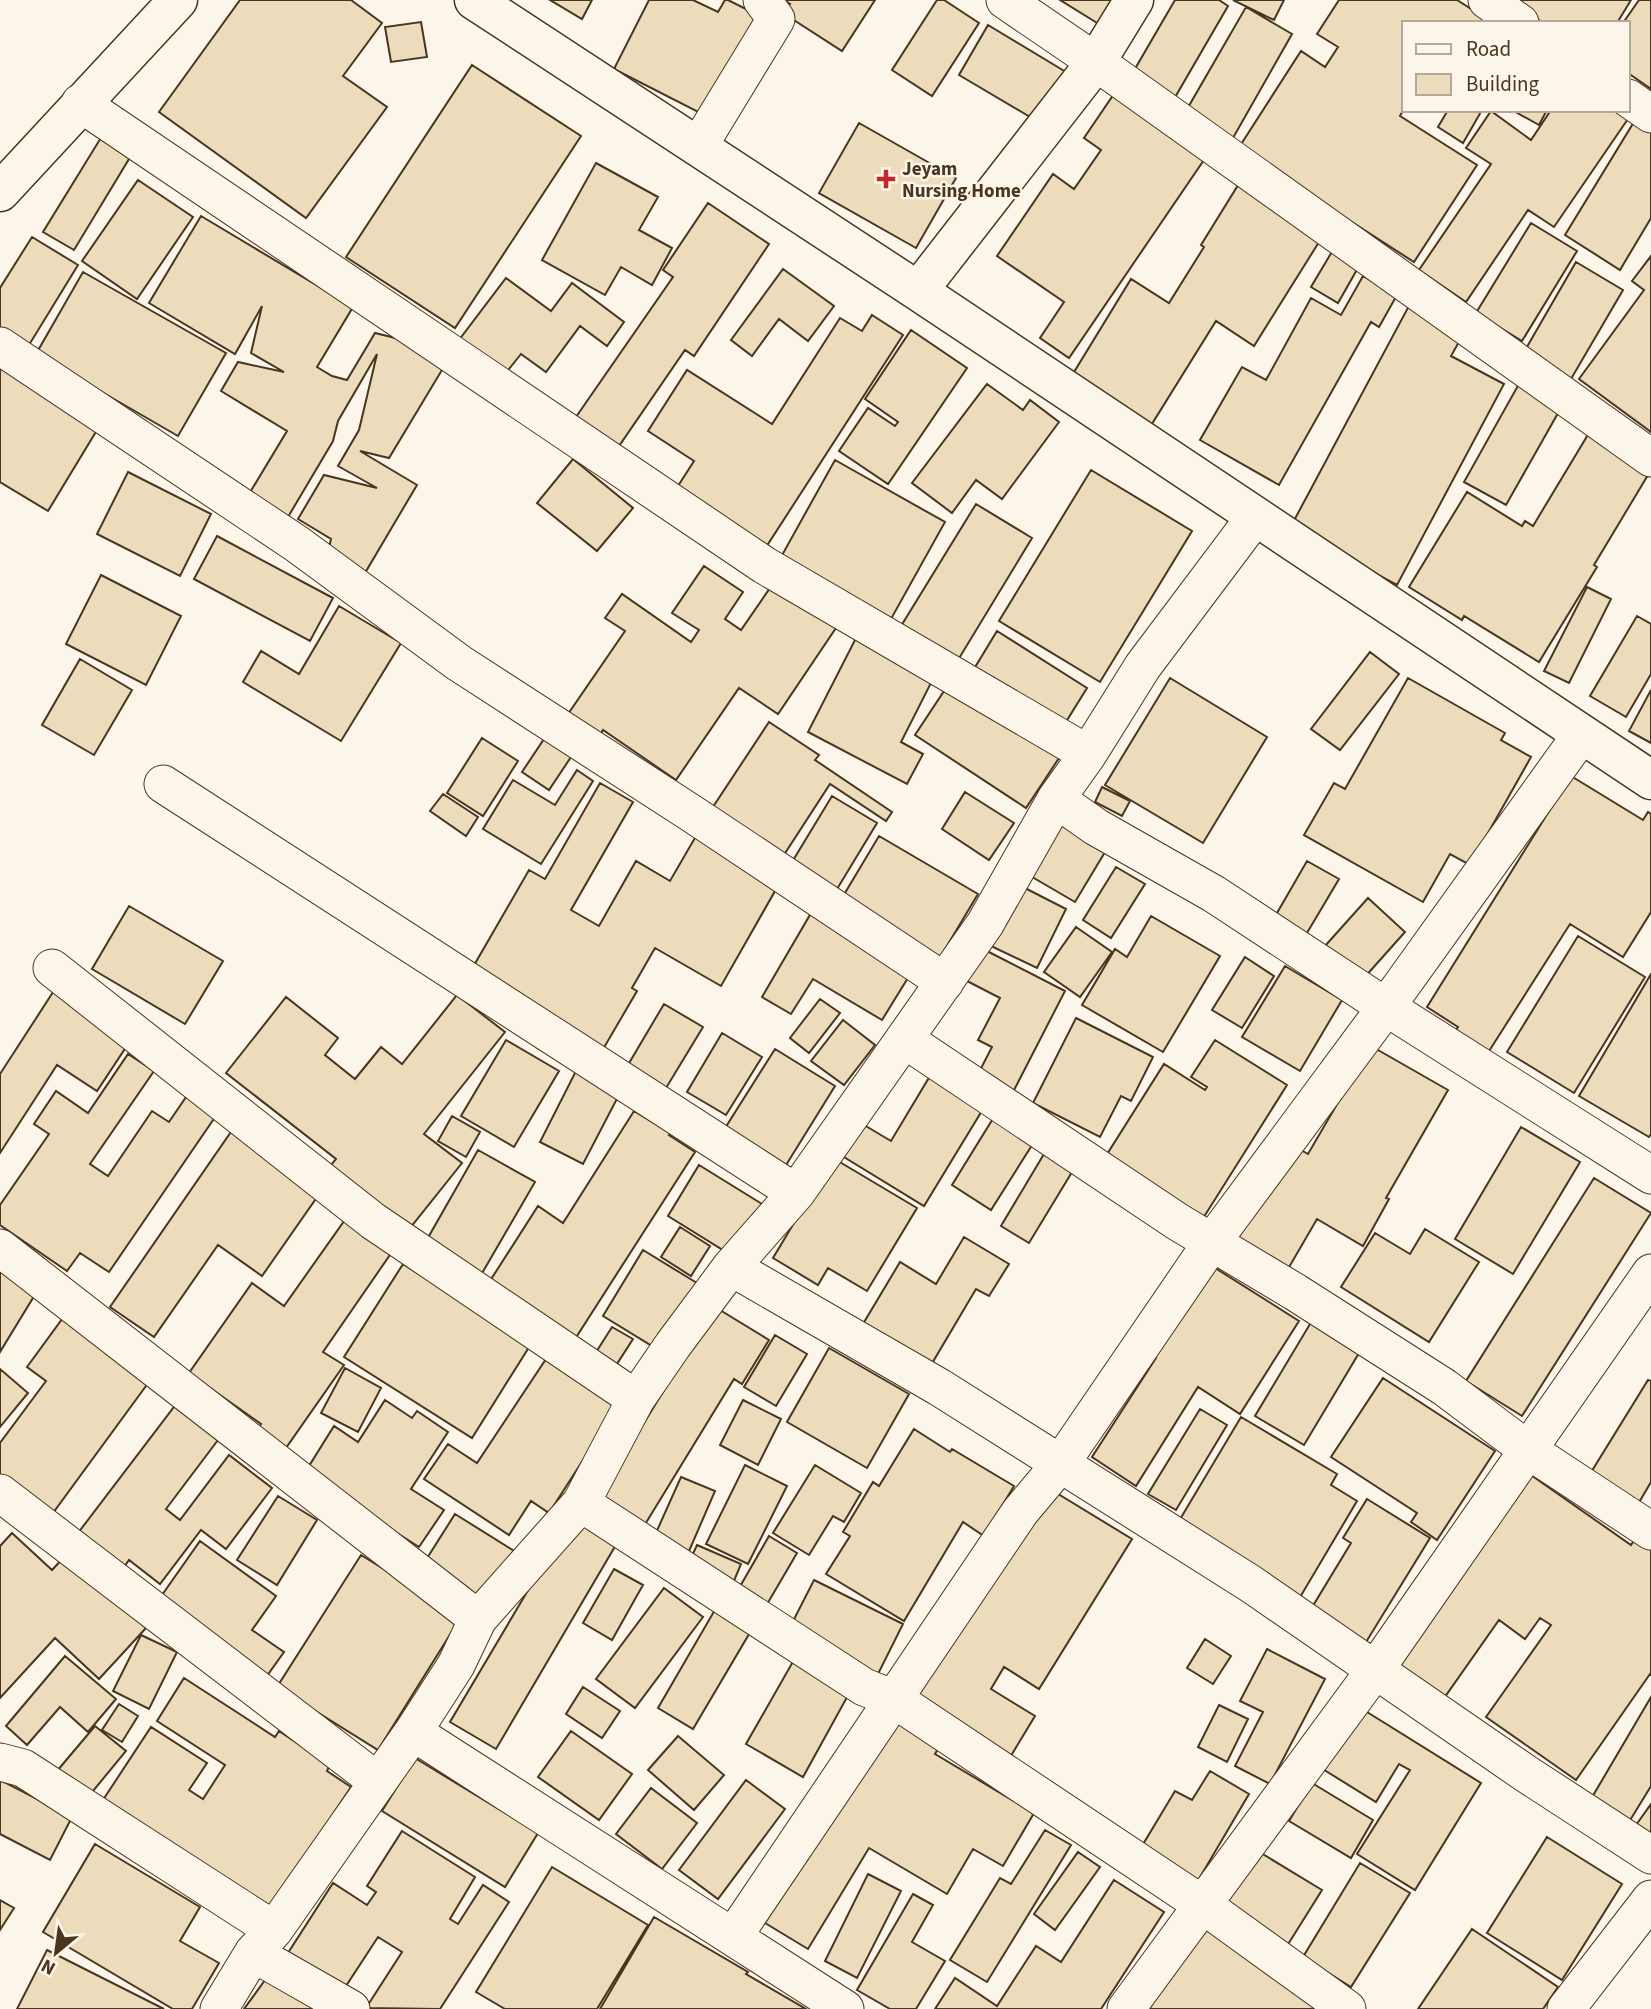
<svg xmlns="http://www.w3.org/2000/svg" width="1651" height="2009" viewBox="0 0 1651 2009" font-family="'Source Sans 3',sans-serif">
	<rect width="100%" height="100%" fill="#fbf6e9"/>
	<path fill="#ecdcbc" stroke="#4a3520" stroke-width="2" d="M240,0H351L382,23L343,76L387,107L306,218L159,112Z
		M550,0H592L582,19Z
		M649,0H693L718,12L725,0H728L758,15L706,116L614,69Z
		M784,0H875L842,51L783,13L790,4Z
		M937,0H944L979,23L932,96L892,70Z
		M1060,0H1119L1102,26Z
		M1175,0H1219L1228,6L1174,99L1132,74Z
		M1233,0H1284L1274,20Z
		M1339,0H1457L1493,23H1404V109L1400,116L1477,165L1414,262L1238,149L1301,51L1325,67L1338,47L1317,34Z
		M1505,0H1631L1617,23H1544Z
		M1639,0H1651V89L1628,73V23H1623Z
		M1246,7L1292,34L1233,138L1186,111Z
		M421,22L427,57L391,62L385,27Z
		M988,25L1066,72L1037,121L959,75Z
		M472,65L581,136L455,328L346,257Z
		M1116,91L1208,154L1069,358L1040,338L1064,302L997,256L1053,174L1074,189L1101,150L1084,138Z
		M1448,110H1482L1463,143L1438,127Z
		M1512,110H1547L1539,125Z
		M1551,110H1628L1632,113L1554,227L1528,210L1466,302L1419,270L1491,164L1466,148L1491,111L1531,140Z
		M1637,117L1651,126V218L1620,270L1565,235Z
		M859,123L956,178L916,248L819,193Z
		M102,136L132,154L74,250L43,232Z
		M596,163L658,197L639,230L672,248L652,285L621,267L605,295L542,260Z
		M138,180L193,217L137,299L82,261Z
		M1240,182L1324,234L1254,346L1216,321L1150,427L1071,377L1131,279L1169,303L1204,247L1201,245Z
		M708,203L769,244L694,356L685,350L619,446L576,417L673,277L663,270Z
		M201,216L353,307L317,367L332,376L347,380L375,333L440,349L451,355L389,458L360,451L417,485L362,578L327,557L331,539L298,519L324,475L377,488L338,466L359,430L377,354L338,421L333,441L288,517L249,494L287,431L221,391L238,362L284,372L251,353L262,306L235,354L149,303Z
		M1531,223L1577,251L1522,341L1476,313Z
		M32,237L78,265L29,345L0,328V288Z
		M1333,250L1359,266L1338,303L1311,287Z
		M1651,256V432L1579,379L1644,290L1632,281Z
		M1576,262L1623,290L1571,379L1524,352Z
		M783,269L834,306L808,341L779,319L752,356L731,340Z
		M83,272L226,353L178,436L36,354Z
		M1363,276L1397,295L1379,327L1371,322L1279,485L1200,440L1242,367L1266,380L1311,298L1341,315Z
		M506,278L551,311L572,283L624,322L607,346L580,326L546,372L521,354L505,374L459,340Z
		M1411,302L1465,331L1451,356L1504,384L1397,585L1290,528Z
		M872,315L903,335L761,555L671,497L694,461L648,431L687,370L772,424L840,318L862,331Z
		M911,330L967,368L888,484L839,451L868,408L895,426L898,422L865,399Z
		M0,364L100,425L48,511L0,482Z
		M1520,382L1562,406L1506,505L1464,482Z
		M987,384L1023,410L1030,400L1059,422L1002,499L976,480L952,513L912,483Z
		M1592,428L1651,470L1594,565L1597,567L1539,662L1464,616L1462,620L1409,587L1467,492L1522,526L1525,521L1533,526Z
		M573,459L633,508L597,551L537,503Z
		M835,460L945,522L891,619L781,557Z
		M1091,470L1192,531L1100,682L999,621Z
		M128,472L211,514L180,576L97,534Z
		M976,504L1032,538L955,665L898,631Z
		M217,536L333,598L310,641L194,579Z
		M704,566L743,592L725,619L741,630L779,575L842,619L778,714L739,688L676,780L603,730L598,738L566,717L625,631L605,618L622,594L691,642L699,630L672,613Z
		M101,575L181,616L146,685L66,644Z
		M1587,587L1611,599L1569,683L1544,671Z
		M339,606L401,643L341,741L243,682L261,651L299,674Z
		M1637,616L1651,624V674L1626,717L1590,696Z
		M997,631L1087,688L1064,725L974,669Z
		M857,636L934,677L901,742L923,754L907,784L808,732Z
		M1370,652L1399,674L1340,750L1311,729Z
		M80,659L132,690L94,755L42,725Z
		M1170,678L1267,737L1203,843L1105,785Z
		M1408,678L1505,733L1501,740L1531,757L1470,865L1450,854L1423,902L1304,835L1334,783L1345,789Z
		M952,679L1063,752L1026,808L915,735Z
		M1651,690V743L1629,731Z
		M769,722L819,755L815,760L892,812L886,821L830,784L778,864L707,816Z
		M482,738L518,761L483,816L447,793Z
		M544,739L571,757L549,790L522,772Z
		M577,770L593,781L541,864L483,829L513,780L555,805Z
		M1571,776L1643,820L1648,812L1651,814V912L1623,957L1570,924L1484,1059L1450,1038L1458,1027L1427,1007Z
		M600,783L633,802L571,910L599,926L636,861L670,881L696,836L779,884L721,986L655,948L632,988L637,991L602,1051L469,974L529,870L545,879Z
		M1102,787L1130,801L1122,816L1095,802Z
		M965,792L1014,823L989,860L942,829Z
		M443,794L478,817L466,836L430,811Z
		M832,796L877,823L831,899L786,872Z
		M1061,819L1108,847L1075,902L1027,874Z
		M879,836L978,894L935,966L836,908Z
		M1307,861L1339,879L1304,938L1273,920Z
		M1116,867L1145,884L1111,938L1083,920Z
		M1021,886L1066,909L1037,968L991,946Z
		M1368,898L1405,932L1363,979L1325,946Z
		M129,906L223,961L185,1024L92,969Z
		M814,908L914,968L882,1020L813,979L791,1014L762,997Z
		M1151,916L1220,956L1163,1052L1082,1005L1115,949L1127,957Z
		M1076,927L1112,952L1080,997L1044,972Z
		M1578,936L1645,977L1574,1093L1507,1052Z
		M983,949L1065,991L1012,1094L977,1076L992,1047L978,1040L1000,998L967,981Z
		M1245,957L1274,976L1242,1028L1212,1010Z
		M1285,966L1342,1000L1300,1071L1242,1037Z
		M1651,974V1134L1649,1137L1579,1096Z
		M57,986L134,1035L97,1091L57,1065L0,1153V1074Z
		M457,995L505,1032L424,1134L462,1163L410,1228L331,1165L336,1159L226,1073L286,997L338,1038L325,1055L355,1079L381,1047L402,1064Z
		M820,999L840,1013L809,1053L790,1038Z
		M664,1004L703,1027L663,1093L625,1070Z
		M1076,1018L1153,1057L1131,1101L1121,1096L1100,1137L1033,1103Z
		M843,1020L875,1045L844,1085L811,1061Z
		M722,1033L762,1057L726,1115L687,1092Z
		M506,1040L559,1071L514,1147L461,1116Z
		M1215,1040L1287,1085L1202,1220L1104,1159L1164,1064L1205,1090L1207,1087L1191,1077Z
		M1371,1046L1448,1090L1386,1198L1389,1199L1363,1246L1317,1219L1288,1269L1237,1240L1292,1145L1308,1154Z
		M775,1049L835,1086L783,1170L722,1133Z
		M128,1054L154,1071L90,1164L108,1176L152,1111L169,1122L195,1084L224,1104L109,1272L80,1253L67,1271L0,1225V1205L49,1134L34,1124L56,1091L88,1113Z
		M577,1069L621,1091L583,1164L540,1142Z
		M930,1076L983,1109L924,1206L839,1154L859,1122L891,1141Z
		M634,1111L671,1133L669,1135L695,1152L575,1339L488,1284L538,1206L563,1223Z
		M452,1116L480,1132L466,1157L438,1141Z
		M994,1117L1034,1142L991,1210L952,1185Z
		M1521,1127L1580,1162L1513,1274L1455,1239Z
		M233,1129L322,1190L262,1276L218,1245L154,1337L110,1307Z
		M478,1150L535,1182L481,1275L425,1243Z
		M1044,1154L1072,1172L1029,1243L1001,1226Z
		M833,1158L917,1208L867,1291L828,1268L818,1285L773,1258Z
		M699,1165L762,1204L731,1255L668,1216Z
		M1594,1178L1651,1213L1522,1416L1466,1381Z
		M347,1217L394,1249L323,1352L344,1365L281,1455L253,1435L261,1424L189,1373L252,1283L284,1306Z
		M680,1227L710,1246L691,1276L661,1257Z
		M1425,1229L1479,1262L1429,1342L1341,1287L1375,1233L1410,1254Z
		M964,1237L1009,1264L989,1296L976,1289L931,1365L863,1324L900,1262L936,1284Z
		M643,1250L697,1283L657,1349L603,1316Z
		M403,1264L531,1344L472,1438L344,1357Z
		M0,1265L39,1288L0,1352Z
		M1212,1266L1299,1321L1240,1414L1198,1387L1136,1486L1092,1457L1156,1358L1154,1357Z
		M715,1307L769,1340L742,1384L734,1379L644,1526L598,1498Z
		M68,1311L154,1375L50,1517L0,1480V1443L46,1381L27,1367Z
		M1313,1319L1362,1348L1304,1445L1255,1416Z
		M612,1327L633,1339L613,1370L593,1357Z
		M775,1335L807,1354L776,1406L744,1387Z
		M829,1348L909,1394L867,1468L787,1422Z
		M550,1353L621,1401L549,1513L531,1501L509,1535L424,1479L448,1444L477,1463Z
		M345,1368L381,1388L358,1432L321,1413Z
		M0,1369L28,1393L0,1427Z
		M1383,1378L1495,1451L1437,1540L1411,1522L1417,1513L1331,1457Z
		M1648,1380L1651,1381V1482L1638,1504L1590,1474Z
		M385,1400L412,1418L417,1411L448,1432L411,1489L444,1510L419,1547L304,1474L334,1426L358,1442Z
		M743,1400L781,1419L758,1465L720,1445Z
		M177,1403L221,1436L166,1509L180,1520L229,1455L272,1488L226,1549L201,1530L160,1584L129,1560L124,1567L78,1533Z
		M1200,1409L1227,1425L1176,1510L1148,1494Z
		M1241,1417L1337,1474L1331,1485L1357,1501L1299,1599L1176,1526Z
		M914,1429L950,1452L952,1449L1014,1486L984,1536L963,1522L904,1621L826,1574L850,1536L843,1532L873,1482L879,1486Z
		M745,1465L787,1486L748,1564L706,1544Z
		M815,1465L861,1493L844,1522L833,1516L809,1555L773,1533Z
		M1528,1473L1631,1545L1639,1533L1651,1541V1675L1650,1674L1576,1780L1486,1717L1551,1625L1540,1618L1525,1639L1499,1620L1442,1701L1392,1666Z
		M681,1477L715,1491L686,1558L651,1544Z
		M1050,1489L1132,1539L1039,1689L1004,1667L991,1689L1035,1716L1009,1759L909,1697Z
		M278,1496L317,1520L277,1585L237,1560Z
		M1367,1499L1430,1538L1363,1647L1308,1614L1351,1543L1343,1538Z
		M455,1514L519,1554L488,1604L424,1563Z
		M572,1516L617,1543L496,1749L450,1722Z
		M12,1533L52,1570L66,1555L146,1628L99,1679L55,1638L0,1698V1546Z
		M769,1536L797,1553L766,1606L738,1590Z
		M200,1541L276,1596L252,1630L284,1652L259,1687L155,1605Z
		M697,1545L741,1564L731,1588L686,1569Z
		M361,1555L461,1617L378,1750L277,1687Z
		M614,1569L643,1585L612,1640L583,1623Z
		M814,1580L903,1624L877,1676L788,1631Z
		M664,1588L703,1617L635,1708L596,1679Z
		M716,1608L752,1629L693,1729L658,1708Z
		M141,1635L177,1652L149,1709L113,1691Z
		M1205,1639L1231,1656L1213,1684L1187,1668Z
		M1267,1649L1325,1679L1270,1784L1235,1766L1263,1712L1240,1701Z
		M65,1656L116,1699L88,1732L60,1707L27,1745L6,1726Z
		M795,1658L851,1690L803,1777L746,1744Z
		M184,1678L275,1737L279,1731L330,1765L327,1771L351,1787L270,1909L101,1803L151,1727L207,1763L189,1790L203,1799L225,1765L157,1721Z
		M583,1687L620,1711L602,1738L566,1714Z
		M1651,1697V1786L1629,1822L1591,1799Z
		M119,1704L138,1716L122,1742L102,1730Z
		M1219,1705L1248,1719L1227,1762L1198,1747Z
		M893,1707L945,1738L935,1754L1034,1813L1003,1866L973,1849L947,1894L869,1848L808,1949L765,1923Z
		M1359,1707L1481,1783L1415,1890L1357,1854L1410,1770L1399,1764L1376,1802L1321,1768Z
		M95,1726L126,1751L88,1797L57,1771Z
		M571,1731L632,1774L599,1820L538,1777Z
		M678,1736L724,1775L694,1810L648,1770Z
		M415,1758L538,1833L505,1887L382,1811Z
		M1210,1771L1249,1794L1196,1884L1139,1851L1175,1791L1192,1800Z
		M0,1780L72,1817L50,1860L0,1834Z
		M746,1780L785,1809L718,1899L679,1870Z
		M1312,1783L1373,1820L1351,1858L1289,1821Z
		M651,1788L697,1823L662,1869L616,1834Z
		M1651,1804V1836L1636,1825Z
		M1045,1830L1071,1845L987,1982L950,1960L1000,1878L1011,1884Z
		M402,1831L475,1877L450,1919L458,1924L483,1885L509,1902L440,2009L366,2008L402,1952L378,1937L344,1989L288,1953L333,1883L367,1905L376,1892L367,1886Z
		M1547,1837L1622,1884L1562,1980L1487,1933Z
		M95,1844L200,1907L180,1941L219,1963L192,2009H173L43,1932Z
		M1256,1850L1322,1890L1287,1946L1222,1906Z
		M1078,1852L1100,1867L1055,1930L1034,1914Z
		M1360,1863L1410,1893L1351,1987L1303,1957Z
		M552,1867L648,1925L597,2009H505L476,1992Z
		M868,1874L901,1891L857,1978L825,1961Z
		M1114,1880L1164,1912L1101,2009H935L955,1978L997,2006L1036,1946L1061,1962Z
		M913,1894L933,1905L912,1942L945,1961L916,2009H890L857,1990Z
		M0,1900L14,1908L0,1930Z
		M654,1917L748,1972L746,1974L806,2009H600Z
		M1202,1926L1330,2009H1149Z
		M1472,1929L1558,1987L1543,2009H1418Z
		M47,1950L164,2009H17Z
		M268,1976L314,2009H244Z"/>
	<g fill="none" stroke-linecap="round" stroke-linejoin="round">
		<defs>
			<path id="minor" d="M1005,0L1096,62L1651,458
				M1487,0L1520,23
				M1628,98L1651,114
				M80,103L764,565L1088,754
				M698,147L776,19L762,0
				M0,346L297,544L459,663L694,815L945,982
				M163,784L796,1193
				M1056,799L1096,827L1214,894L1386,1007L1651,1175
				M52,968L373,1221L636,1399
				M904,1039L1178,1222L1295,1292L1444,1387L1528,1450L1651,1531
				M0,1248L478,1619
				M731,1267L939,1387L1251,1584L1525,1773L1651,1855
				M0,1493L377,1781
				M581,1503L864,1687L894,1699L1203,1905L1347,2009
				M413,1732L845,2009
				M0,1762L23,1768L274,1930
				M733,1937L1020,1512L1061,1463L1212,1242L1386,1007L1581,735
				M253,1953L351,2009
				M219,2009L253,1953L274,1930L413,1732L456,1665L478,1619L581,1503L636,1399L673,1345L731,1267L796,1193L985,924L1056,799L1088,754L1143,666L1255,517
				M1126,2009L1375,1670L1651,1273
				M1566,2009L1651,1899"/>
			<path id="tertiary" d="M474,0L918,291L1651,780
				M0,192L178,0
				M918,291L1096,62L1134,0"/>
		</defs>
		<use href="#minor" stroke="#4a3520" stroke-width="39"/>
		<use href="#tertiary" stroke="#4a3520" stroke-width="41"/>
		<use href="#minor" stroke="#fbf6e9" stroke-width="37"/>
		<use href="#tertiary" stroke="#fbf6e9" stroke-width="38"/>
	</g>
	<path fill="#c62828" stroke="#fbf6e9" stroke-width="2.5" d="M882.5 168.5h7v7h7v7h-7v7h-7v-7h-7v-7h7z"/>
	<g text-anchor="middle" stroke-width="5" stroke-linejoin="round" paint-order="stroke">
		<g font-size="19" font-weight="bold" fill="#4a3520" stroke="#fbf6e9" text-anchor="start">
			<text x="902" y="175">Jeyam<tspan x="902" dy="22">Nursing Home</tspan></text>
		</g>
	</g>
	<rect x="1402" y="21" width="228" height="91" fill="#fbf6e9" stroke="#b4a999" stroke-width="2"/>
	<rect x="1416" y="44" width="35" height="10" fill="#fbf6e9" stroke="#b4a999" stroke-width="2"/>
	<text x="1466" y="56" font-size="21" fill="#4a3520">Road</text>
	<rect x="1416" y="74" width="35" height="21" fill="#ecdcbc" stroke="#b4a999" stroke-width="2"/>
	<text x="1466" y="91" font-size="21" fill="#4a3520">Building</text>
	<g transform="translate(56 1953) rotate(209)" stroke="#fbf6e9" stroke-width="5" paint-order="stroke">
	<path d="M0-5L12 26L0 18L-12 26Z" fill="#4a3520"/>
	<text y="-10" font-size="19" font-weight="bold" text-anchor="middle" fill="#4a3520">N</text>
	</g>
</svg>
